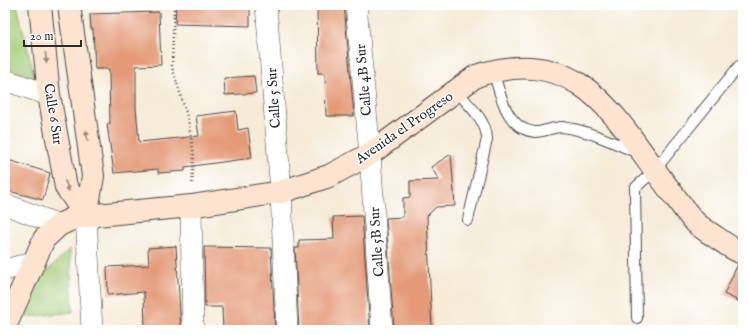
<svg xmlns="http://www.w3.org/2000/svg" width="748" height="335" viewBox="0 0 748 335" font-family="'IM FELL English',serif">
	<rect width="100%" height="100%" fill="#fff"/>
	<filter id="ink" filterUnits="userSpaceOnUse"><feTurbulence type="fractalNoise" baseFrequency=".025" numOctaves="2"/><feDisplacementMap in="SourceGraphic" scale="8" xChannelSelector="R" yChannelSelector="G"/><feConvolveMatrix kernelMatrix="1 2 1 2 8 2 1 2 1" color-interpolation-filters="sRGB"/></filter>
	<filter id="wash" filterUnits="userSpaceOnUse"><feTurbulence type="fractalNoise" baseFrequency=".012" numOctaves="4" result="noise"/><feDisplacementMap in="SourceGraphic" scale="16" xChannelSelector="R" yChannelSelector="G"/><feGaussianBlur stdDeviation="0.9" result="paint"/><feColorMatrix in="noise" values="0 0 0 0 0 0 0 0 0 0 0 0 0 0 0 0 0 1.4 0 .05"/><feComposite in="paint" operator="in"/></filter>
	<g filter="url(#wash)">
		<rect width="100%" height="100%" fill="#f5ebd7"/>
		<path fill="#a0c873" stroke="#667a4f" d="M7,5H17L35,78L5,68V10Z
			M70,248L73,312L20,318L43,275Z"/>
		<g id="blocks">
			<path fill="#e49a77" d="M176,5H250V26L175,24Z
				M317,5H344L354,116H326L325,73H318Z
				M159,12L161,65L136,66V108L139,142L199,136L196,116L236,111L238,130L248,128L252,158L185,167V171L158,173V169L114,173L107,124H110L109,69H95L93,29H91L90,14Z
				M254,76L256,93L225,95L224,78Z
				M451,154L455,206L436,207L427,216L432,330H394L386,218L403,217V198L410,197V181L439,180L431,167Z
				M5,159L50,173L43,200L5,190Z
				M362,216L370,330H299L295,248H299V240L334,239L333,217Z
				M176,246L181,330H145L144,292L108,295L107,267L149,265L148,248Z
				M204,247L271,248L275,330H223L222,307H205Z
				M738,264L743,265V303L724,294Z"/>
		</g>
	</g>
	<g filter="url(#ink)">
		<use href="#blocks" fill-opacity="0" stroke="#494845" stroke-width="1"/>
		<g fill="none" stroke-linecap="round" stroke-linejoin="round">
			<defs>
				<path id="service" d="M493,70C500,94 506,129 535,132C544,132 553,127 562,127C588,130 614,143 638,153
					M456,90C467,104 487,120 487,139L468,220
					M637,318L635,188L654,171L739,66"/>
				<path id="minor" d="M266,5L281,192L287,330
					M356,5L370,154L382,330
					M5,80L49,95
					M5,204L59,225
					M191,206L193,330
					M86,216L92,330
					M5,270L33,262"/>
				<path id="secondary" d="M40,5L49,95L66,187L86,216
					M69,5L93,176L86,216
					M5,327L44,239L59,225L72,219L86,216L191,206L281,192L329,176L370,154L476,76C586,40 619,127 676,198C682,206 688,215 695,222C701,228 710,233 717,238C726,244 733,250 743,253"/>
			</defs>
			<use href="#service" stroke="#494845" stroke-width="12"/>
			<use href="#minor" stroke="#494845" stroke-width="22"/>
			<use href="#secondary" stroke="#494845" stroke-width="24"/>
			<path stroke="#494845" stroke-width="2.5" stroke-dasharray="1 3" stroke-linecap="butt" d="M174,5L172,67L188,119L194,156L192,186"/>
			<use href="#service" stroke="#fff" stroke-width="10"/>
			<use href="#minor" stroke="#fff" stroke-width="21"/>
			<use href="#secondary" stroke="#fde4d0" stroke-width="22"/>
		</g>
		<defs><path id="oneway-solid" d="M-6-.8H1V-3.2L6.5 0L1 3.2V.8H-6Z"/></defs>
		<g fill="#94887e">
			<use href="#oneway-solid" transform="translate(46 58) rotate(84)"/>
			<use href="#oneway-solid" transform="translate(87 136) rotate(-98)"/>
			<use href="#oneway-solid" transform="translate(67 186) rotate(69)"/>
		</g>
	</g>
	<g text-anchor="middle" stroke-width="3" stroke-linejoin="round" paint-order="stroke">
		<g font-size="14" fill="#2b2b2b" stroke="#fff">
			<text transform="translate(363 80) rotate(-95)" y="5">Calle 4B Sur</text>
			<text transform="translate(273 98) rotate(-94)" y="5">Calle 5 Sur</text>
			<text transform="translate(54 114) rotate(81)" y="5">Calle 6 Sur</text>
			<text transform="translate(404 127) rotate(-35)" y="5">Avenida el Progreso</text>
			<text transform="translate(376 242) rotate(-94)" y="5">Calle 5B Sur</text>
		</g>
	</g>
	<rect width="748" height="335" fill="none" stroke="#fff" stroke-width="20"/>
	<path d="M24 40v6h57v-6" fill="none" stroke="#2b2b2b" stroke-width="2"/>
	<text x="30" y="40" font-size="12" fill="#2b2b2b" stroke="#ffffff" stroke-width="3" paint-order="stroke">20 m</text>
</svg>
